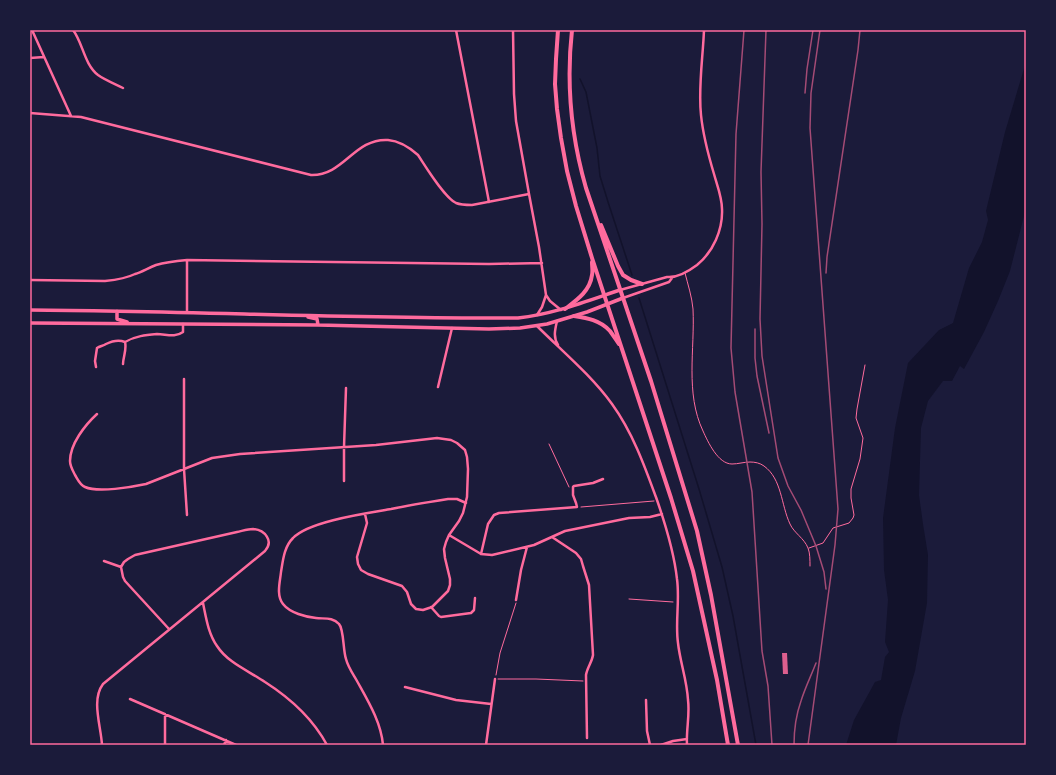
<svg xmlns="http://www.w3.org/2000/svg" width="1056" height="775" viewBox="0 0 1056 775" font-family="'DejaVu Sans',sans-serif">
	<rect width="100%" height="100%" fill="#1b1b3a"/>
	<path fill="#12122b" d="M1026,62V208L1010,271L998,301L984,332L964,369L960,366L952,381H943L928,401L921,428L919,495L923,524L928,555L927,603L915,671L901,718L896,745H846L854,720L875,682L881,680L885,657L889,652L885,642L888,600L884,570L883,518L895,428L908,363L939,330L953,323L969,268L982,242L988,220L986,211L1005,132Z"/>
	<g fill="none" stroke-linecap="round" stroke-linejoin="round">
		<path stroke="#12122b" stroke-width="1.5" d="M580,79L586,92L597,148L600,176L609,205L632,275
			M639,298L699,489L722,567L733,616L756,745"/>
	</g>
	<path fill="#dd5f8e" d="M782,653H787L788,674H783Z"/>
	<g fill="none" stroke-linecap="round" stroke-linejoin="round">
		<path stroke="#ff6b9d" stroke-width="1" d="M549,444L569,487
			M581,507L654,501
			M629,599L673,602
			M496,675L500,653L516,603
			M498,679H536L583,681"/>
		<path stroke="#ff6b9d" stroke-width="1" d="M685,273C688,285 692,297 693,309C695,349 685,393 703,431C708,442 718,464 732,464C738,464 744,462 750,462C755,462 760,463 764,466C782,479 781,505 790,524C794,533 804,538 808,548C810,553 810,560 810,566
			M809,548L823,543L833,528L849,523L853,518L854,515L851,498V489L860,459L863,438L856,418L857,409L865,365"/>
		<path stroke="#ff6b9d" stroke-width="2.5" d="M32,30L71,116
			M73,30C83,43 84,64 98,75C105,80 115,84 123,88
			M456,30L489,202
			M513,30L514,94L516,121L529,194L539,247L546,295L542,307L537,315
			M30,58L44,57
			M30,113L81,117L311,175C344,176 354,138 388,140C400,141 409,147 418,155C426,167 444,197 456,203C461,205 466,205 472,205L529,194
			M187,260V312
			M30,280L105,281C115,280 125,279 135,274C142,272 148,268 156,265C166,262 176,261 187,260L489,264L542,263
			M620,290L667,277C677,278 689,271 697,265C713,252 723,230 722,209C722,197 717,185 714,174C708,154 703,135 701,115C698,88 703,57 704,30
			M546,295L550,301L561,310
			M623,298L669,282L672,278
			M557,321C555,330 553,337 558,345
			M537,326C562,351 591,375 612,404C633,433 645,467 657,500C666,526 674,552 677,579C680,601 675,622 678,643C680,662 687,680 688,700C690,715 686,730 687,745
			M125,342C135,336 146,335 157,334C166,334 175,338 183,332V324
			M96,367L95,361L97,348C100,346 103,346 106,344C112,341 118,339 125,342C127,350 123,357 123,364
			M184,379V469L187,515
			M438,387L452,328
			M97,414C85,425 70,444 70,461C70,466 73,471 75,475C78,480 80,485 85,487C98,493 132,487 146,484L212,458L240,454L376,445L437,438L451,440L457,443L465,450L467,457L468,469L467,497L463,513L459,521L449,535L446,542L444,549L445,558L450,579V585L448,591L432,607L423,610L416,609L411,604L407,592L402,586L368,574L361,570L358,564L357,557L367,523L365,514
			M344,481V447L346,388
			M449,535L476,551L481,554L492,555L534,545L565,531L629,518L650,517L662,514
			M552,537L576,553L581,559L583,566L589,585L593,655C592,662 587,668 586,675L587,738
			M481,554L488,524L494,515L499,513L577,507L576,503L573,495V487L574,486L593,483L603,479
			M104,561L121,567
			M516,600L521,570L527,547
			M203,603C206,617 208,633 217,646C228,663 249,671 265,682C290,698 313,719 327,745
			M431,607L439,616L441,617L471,613L474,610L475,598
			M405,687L456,700L491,704
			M130,699L236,745
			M646,700L647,731L650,745
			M102,745C101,726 91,700 103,684L265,551C274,541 265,530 253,529C248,529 242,531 237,532L135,555L128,559L124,562L121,567L123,577L125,581L169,629
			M165,745V714
			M224,745L226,740
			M383,745C381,722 368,701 357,681C353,674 348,667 346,659C343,651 344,629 339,624C333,617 324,619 316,618C306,617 290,613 283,604C276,595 280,582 281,572C283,560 284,547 293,538C309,521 368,513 391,509C410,505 429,502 448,499H457L466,503
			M486,745L495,679
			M661,745L673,741L687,739"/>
		<path stroke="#ff6b9d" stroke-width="3.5" d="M30,310C193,311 356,319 518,318C554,314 587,301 620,290
			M117,311V319L127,322
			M308,317L317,319L318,325
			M30,323L318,325L489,329L520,328L547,324L587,312L623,298"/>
		<path stroke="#ff6b9d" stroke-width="4" d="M558,30L556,59L555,84L557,109L561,138L567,171L576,206L592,258L671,498L693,571L717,680L728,745
			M572,30C566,84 571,136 586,188L651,381L697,531L711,595L738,745
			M601,225L618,266L623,275L631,280L642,284
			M565,309C577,300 590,291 592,275C593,271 592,267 592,262
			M574,316C587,318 600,320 610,331C613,335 616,340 619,344"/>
		<path stroke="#a44b75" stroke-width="1.5" d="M744,30L736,134L731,348L735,392L752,492L762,651L768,686L772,745
			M766,30L761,172L762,224L760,319L762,356L778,458L788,486L801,510L816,546L824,572L826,589
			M805,93L807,69L813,30
			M826,273L827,257L858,50L860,30
			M755,329V358L757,376L769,433
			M794,745C794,730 796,715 801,701C805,688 811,676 816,663
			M808,745L835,545L838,509L810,128L811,93L820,30"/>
	</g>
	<rect width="1056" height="775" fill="none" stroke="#1b1b3a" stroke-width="62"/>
	<rect x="31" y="31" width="994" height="713" fill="none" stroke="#ff6b9d" stroke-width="1.5"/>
</svg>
